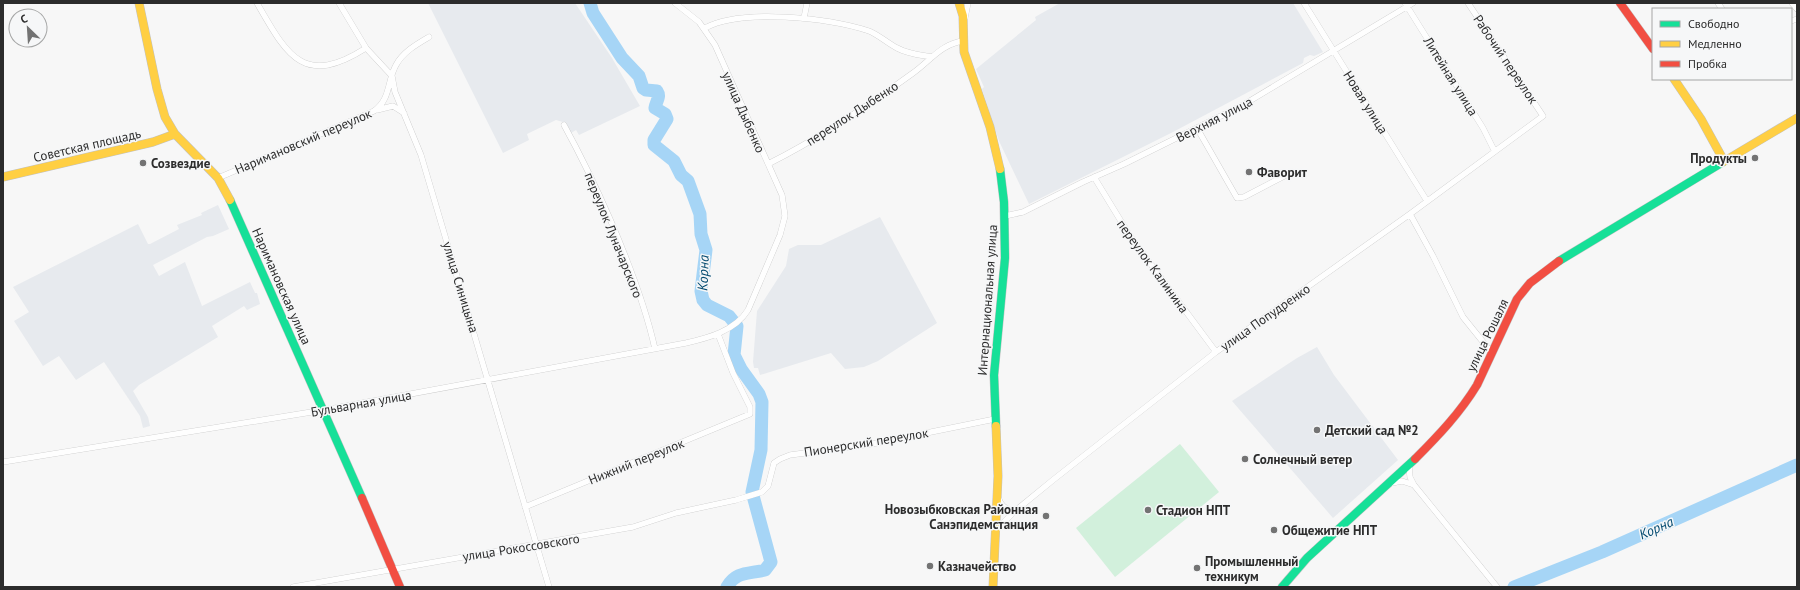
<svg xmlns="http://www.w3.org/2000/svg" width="1800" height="590" viewBox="0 0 1800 590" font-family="'PT Sans',sans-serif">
	<rect width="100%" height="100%" fill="#f7f7f7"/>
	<path fill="#e7eaee" d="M428,3H575L612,58L640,106L579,135L576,130L571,133L566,123L556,120L527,134L529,140L503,153Z
		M1060,3H1293L1323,52L1314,56L1310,55L1304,58L1303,63L1173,132L1029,204L999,141L982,89L984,87L976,69L1036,20L1035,17Z
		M218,205L229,229L213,236L207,237L153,265L159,276L185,262L202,306L250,282L255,293H257L260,304L247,310L244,306L212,326L218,337L139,385L133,391L148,417L150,426L143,428L140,416L104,362L76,380L59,356L43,366L14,321L29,312L13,287L138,224L148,244H150L179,229L177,225L202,215L201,213Z
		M880,217L937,323L878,361L864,367L845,369L831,353L760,375L758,368H754L753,362L757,311L786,266L789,249L798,245H821Z
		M1317,347L1334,375L1398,460L1333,518L1232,401L1297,358Z"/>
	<path fill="#d2f0dc" d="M1180,444L1219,492L1115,577L1076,528Z"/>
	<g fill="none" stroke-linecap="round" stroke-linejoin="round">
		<path stroke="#a6d5f6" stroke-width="13" d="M590,3L593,13L622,58L639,76L643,88L646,90L657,91C661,97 656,101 655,108L665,114L667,119L654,140V145L674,161L681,175L688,181L700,214L701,234L706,250L701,291L703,300L707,305L729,316L737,326L734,355L741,369L759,394L762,402L761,450L752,492L771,562L765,570C749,574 736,571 727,587
			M1514,587L1602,552L1797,465"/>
		<defs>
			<path id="street" d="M257,3C287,55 303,88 366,48
				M339,3L366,48L392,76L395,92L421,155L549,587
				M1304,3L1427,201
				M1405,3L1483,128L1494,150
				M1718,3L1722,9
				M1792,3L1797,9
				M804,18L807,3
				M965,18L968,3
				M1791,21L1797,19
				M705,28C741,8 829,18 869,31C879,35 887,43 897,48C908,54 920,55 932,57
				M377,110L393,106L404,113
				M564,125C581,156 596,187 610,219C628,261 645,304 655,349
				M1197,128L1237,198L1244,197L1290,173
				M768,164C816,140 869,105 913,73C930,61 941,44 963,41
				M1094,177L1130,236L1216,352
				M218,178L374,111C391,99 387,81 396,65C403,52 417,44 429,37
				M1410,214L1433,256L1463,317L1492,353
				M1005,216L1023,212L1083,182L1124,164L1243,105L1413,3
				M3,462L324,410L686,343C708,338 735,331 748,310L780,235L785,216L782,195L715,45L699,22L675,3
				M1409,466L1410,477L1414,485L1497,587
				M1392,483L1402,481L1414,485
				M998,497C1001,506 1007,512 1017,509
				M525,507L750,414V407L733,373L718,334
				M996,530L1015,511L1053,480L1216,352L1410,214L1543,116L1468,3
				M293,587L633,527L676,513L736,500L762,492L768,486L774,463L780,459L790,455L872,444L995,419"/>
			<path id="fast" d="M230,200L362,498
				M1559,261L1723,162
				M996,426L994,375L1005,258L1004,202L1000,169
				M1282,587L1307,558L1415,459"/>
			<path id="slow" d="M139,3L157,89L165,117L175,134L218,178L230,200
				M959,3L963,16L964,52L990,127L1000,169
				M1674,79L1701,119L1724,161
				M1723,162L1797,118
				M3,177L153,142L175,134
				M993,587L998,476L996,426"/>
			<path id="jam" d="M1620,3L1653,49
				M1415,459C1438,436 1460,413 1477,385L1517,299L1530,283L1559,261
				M362,498L400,587"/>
		</defs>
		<use href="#street" stroke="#c2c2c2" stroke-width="6"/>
		<use href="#fast" stroke="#c2c2c2" stroke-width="9"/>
		<use href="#slow" stroke="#c2c2c2" stroke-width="9"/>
		<use href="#jam" stroke="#c2c2c2" stroke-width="9"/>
		<use href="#street" stroke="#fefefe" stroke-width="5.5"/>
		<use href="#fast" stroke="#16e098" stroke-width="8"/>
		<use href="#slow" stroke="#ffcf43" stroke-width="8"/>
		<use href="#jam" stroke="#f24e42" stroke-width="8"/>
	</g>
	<g fill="#737373" stroke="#f6f7f8" stroke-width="1.5">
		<circle cx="1755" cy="158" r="4"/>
		<circle cx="143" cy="163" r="4"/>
		<circle cx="1249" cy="172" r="4"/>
		<circle cx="1317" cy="430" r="4"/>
		<circle cx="1245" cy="459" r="4"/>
		<circle cx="1148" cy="510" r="4"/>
		<circle cx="1046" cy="516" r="4"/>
		<circle cx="1274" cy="530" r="4"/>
		<circle cx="930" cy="566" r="4"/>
		<circle cx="1197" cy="568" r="4"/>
	</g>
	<g text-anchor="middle" stroke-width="3" stroke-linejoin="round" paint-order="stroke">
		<g font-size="13" fill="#2c2c2c" stroke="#f6f7f8">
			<text transform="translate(1506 59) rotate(56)" y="5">Рабочий переулок</text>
			<text transform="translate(1451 76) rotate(58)" y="5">Литейная улица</text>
			<text transform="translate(1366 102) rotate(58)" y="5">Новая улица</text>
			<text transform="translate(744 112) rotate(66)" y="5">улица Дыбенко</text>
			<text transform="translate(852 113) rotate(-33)" y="5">переулок Дыбенко</text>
			<text transform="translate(1214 119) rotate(-27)" y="5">Верхняя улица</text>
			<text transform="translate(303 141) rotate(-23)" y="5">Наримановский переулок</text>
			<text transform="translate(87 145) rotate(-13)" y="5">Советская площадь</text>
			<text transform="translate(614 235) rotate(68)" y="5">переулок Луначарского</text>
			<text transform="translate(1153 266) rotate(54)" y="5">переулок Калинина</text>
			<text transform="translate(282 286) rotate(66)" y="5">Наримановская улица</text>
			<text transform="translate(461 287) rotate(73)" y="5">улица Синицына</text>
			<text transform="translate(987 300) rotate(-86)" y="5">Интернациональная улица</text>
			<text transform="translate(1265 317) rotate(-35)" y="5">улица Попудренко</text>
			<text transform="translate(1487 335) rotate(-64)" y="5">улица Рошаля</text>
			<text transform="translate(361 403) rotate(-10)" y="5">Бульварная улица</text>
			<text transform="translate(866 442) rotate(-9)" y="5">Пионерский переулок</text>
			<text transform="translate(636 461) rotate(-22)" y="5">Нижний переулок</text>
			<text transform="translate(521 547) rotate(-9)" y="5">улица Рокоссовского</text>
		</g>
		<g font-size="13" font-weight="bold" fill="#2c2c2c" stroke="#f6f7f8" text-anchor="start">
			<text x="1747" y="163" text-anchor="end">Продукты</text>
			<text x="151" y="168">Созвездие</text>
			<text x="1257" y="177">Фаворит</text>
			<text x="1325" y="435">Детский сад №2</text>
			<text x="1253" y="464">Солнечный ветер</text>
			<text x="1038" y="514" text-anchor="end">Новозыбковская Районная<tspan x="1038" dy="15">Санэпидемстанция</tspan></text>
			<text x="1156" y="515">Стадион НПТ</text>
			<text x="1282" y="535">Общежитие НПТ</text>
			<text x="1205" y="566">Промышленный<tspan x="1205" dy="15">техникум</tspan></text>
			<text x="938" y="571">Казначейство</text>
		</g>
		<g font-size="14" font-style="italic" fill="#044b71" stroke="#f6f7f8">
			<text transform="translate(703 273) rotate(-88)" y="5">Корна</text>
			<text transform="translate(1656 528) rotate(-24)" y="5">Корна</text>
		</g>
	</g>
	<rect width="1800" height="590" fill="none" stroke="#2c2c2c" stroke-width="8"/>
	<rect x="1652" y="8" width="140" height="72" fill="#f6f7f8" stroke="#a5a6a6"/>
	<rect x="1660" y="21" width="20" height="6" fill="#16e098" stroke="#a5a6a6"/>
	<text x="1688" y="28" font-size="12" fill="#2c2c2c">Свободно</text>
	<rect x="1660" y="41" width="20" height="6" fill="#ffcf43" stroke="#a5a6a6"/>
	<text x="1688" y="48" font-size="12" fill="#2c2c2c">Медленно</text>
	<rect x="1660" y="61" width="20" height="6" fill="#f24e42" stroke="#a5a6a6"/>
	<text x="1688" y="68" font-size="12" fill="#2c2c2c">Пробка</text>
	<g transform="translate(28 28) rotate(335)"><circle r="19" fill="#f6f7f8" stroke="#a5a6a6"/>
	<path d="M0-3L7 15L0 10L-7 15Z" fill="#737373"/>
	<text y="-6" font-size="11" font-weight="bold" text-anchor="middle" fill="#2c2c2c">С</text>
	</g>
</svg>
